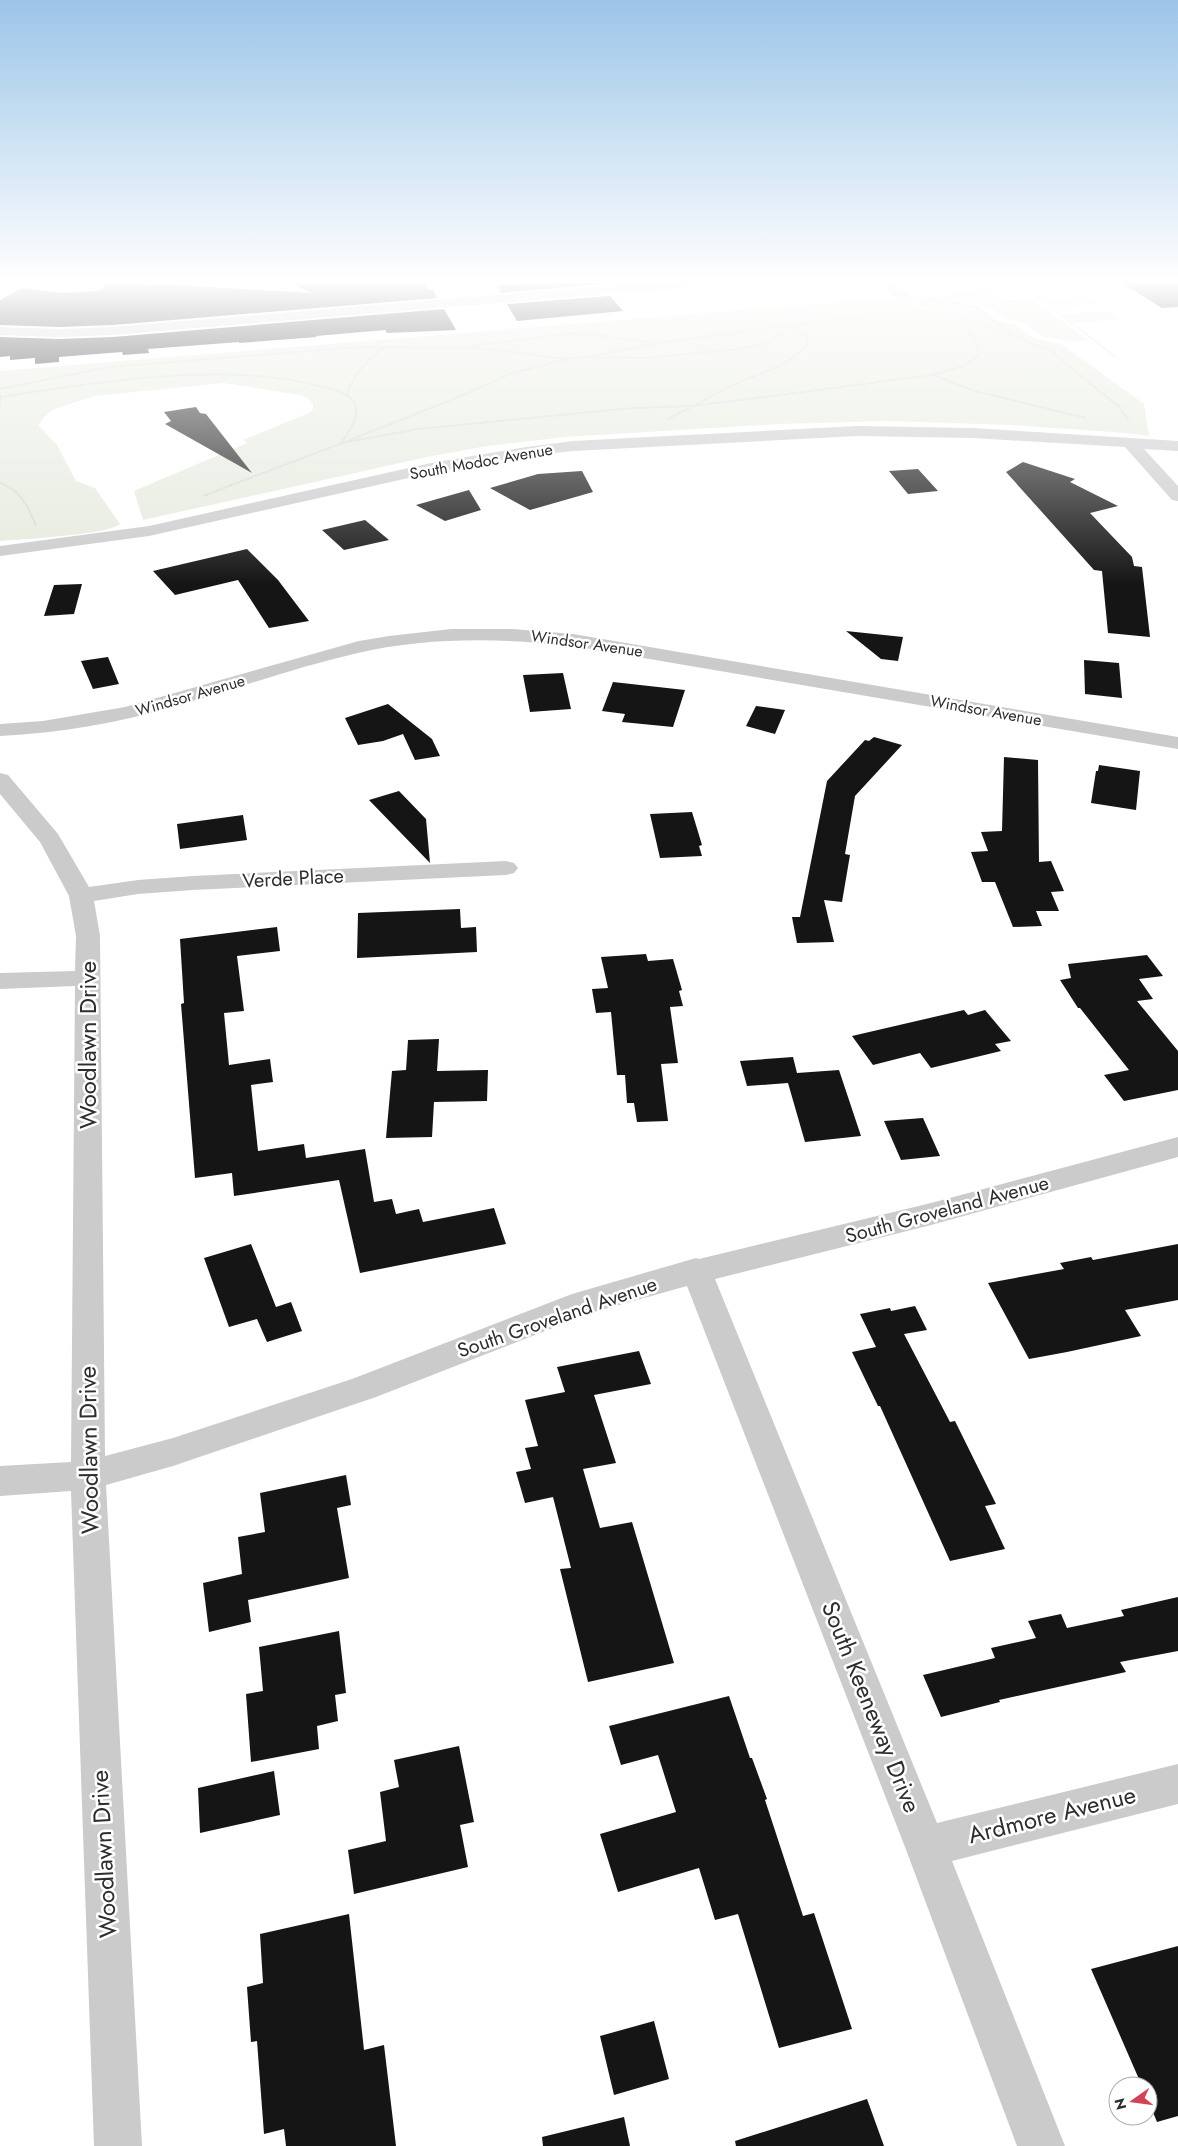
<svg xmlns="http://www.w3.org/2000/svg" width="1178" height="2146" viewBox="0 0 1178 2146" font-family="Jost,sans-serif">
	<rect width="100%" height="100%" fill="#fff"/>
	<path fill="#e5eadd" d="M987,290L1000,300L974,303L997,321L1016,325L1033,338L1061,344L1144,404L1149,436L1126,433L1012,425L888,421L777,424L565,437L487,446L427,457L143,520L134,491L247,443L243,440L309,413L313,409V404L309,399L300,395L224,383L95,396L54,409L45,416L38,425L57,445L76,481L95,488L120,524C107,535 22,539 0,541V371Z
		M1087,296L1098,304L1053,307L1043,299Z
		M1036,301L1088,340L1070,341L1041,336L1025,323L1006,319L989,306Z
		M1109,311L1120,319L1074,323L1063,314Z"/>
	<path fill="#151515" d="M107,283H141L312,293L291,283H425L429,290H433L437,298L113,325L59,327L0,325V300L22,288L61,293L98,291Z
		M525,283H600L601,284L501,293L496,285Z
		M1122,283H1178V307L1162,308Z
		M610,296L623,311L517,321L507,304Z
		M444,309L456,330L387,333L385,330L316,336L317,337L239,343V342L148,349L149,353L123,355L122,352L59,357V362L35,364V358L10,360V356L0,357V337L59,339L113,337Z
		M196,407L200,413L206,414L252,473L165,424L171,421L164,412Z
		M1023,462L1075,479L1070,482L1118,506L1090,513L1132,557L1134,566L1142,567L1150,637L1108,633L1102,571L1094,570L1006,472Z
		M918,469L938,491L908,494L889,471Z
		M582,471L593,492L530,510L490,488L538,474Z
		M469,490L481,510L445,521L416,505Z
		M365,520L389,540L344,550L322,530Z
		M247,549L278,580L309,621L269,628L238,580L175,595L153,571Z
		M82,584L74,614L44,616L54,585Z
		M846,631L903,637L898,661L881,659Z
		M108,657L119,684L93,689L81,661Z
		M1084,660L1119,663L1122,698L1085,694Z
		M563,673L571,709L530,712L523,675Z
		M613,682L685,690L673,727L622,722L625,714L602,711Z
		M388,704L432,739L440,756L415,760L403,734L383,741L358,745L345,718Z
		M756,706L785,710L775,734L746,726Z
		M874,737L902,745L855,796L845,854L850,855L842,902L824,900L834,942L797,943L792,917H800L827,781L865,740L869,741Z
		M1004,757L1038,760L1039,862L1051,861L1064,891L1051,892L1059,911H1036L1042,926L1013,927L995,882H982L971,852L988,851L981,832L1002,831Z
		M1099,765L1140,771L1136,810L1091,803L1096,771H1098Z
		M399,791L426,819L430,863L369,800Z
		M692,812L702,845L699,846L702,856L660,858L650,814Z
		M243,815L247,840L180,849L177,824Z
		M460,909L461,928L476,927L477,952L357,958L358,913Z
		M277,927L280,951L237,956L244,1011L224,1013L229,1065L270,1059L273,1082L251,1085L258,1151L304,1144L306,1158L365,1149L374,1202L392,1199L396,1214L419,1209L423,1222L494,1208L506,1244L360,1273L339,1180L234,1196L232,1173L195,1178L181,1004L184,1003L180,939Z
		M646,954L648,961L673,959L682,990L679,991L683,1006L670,1007L678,1063L661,1064L668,1121L637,1122L634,1103H627L625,1075H617L611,1012L596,1013L592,989L608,988L601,957Z
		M1147,955L1163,976L1139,979L1153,999L1137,1001L1178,1051V1090L1124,1101L1104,1075L1129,1070L1080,1008H1078L1060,980L1071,978L1068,964Z
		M964,1010L968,1015L985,1010L1011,1041L995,1044L1001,1051L931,1068L920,1053L873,1065L852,1036Z
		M439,1039L437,1071L488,1070L487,1101L434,1102L432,1137L386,1138L392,1071L406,1070L408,1040Z
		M793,1057L797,1073L839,1070L861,1136L805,1142L788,1083L747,1086L740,1061Z
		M923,1118L940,1156L901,1160L884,1121Z
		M251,1244L276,1307L291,1302L302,1331L267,1342L257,1319L229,1327L204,1258Z
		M1178,1244V1300L1125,1310L1141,1336L1067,1352L1029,1359L988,1283L1064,1269L1060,1263L1091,1257L1093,1260Z
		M915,1306L927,1330L904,1334L950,1422L955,1421L996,1504L985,1506L1005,1549L950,1561L880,1406H878L852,1352L876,1347L860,1314L890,1308L891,1311Z
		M639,1351L651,1384L594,1395L616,1463L583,1469L600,1528L632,1522L674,1663L588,1682L560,1569L571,1568L553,1497L525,1503L516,1472L531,1469L525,1448L538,1446L525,1400L565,1392L557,1367Z
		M346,1475L351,1505L337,1508L349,1578L248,1600L251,1622L209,1632L203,1583L242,1574L238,1537L265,1532L260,1493Z
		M1178,1597V1651L1120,1662L1126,1672L999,1700L1000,1702L941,1717L923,1675L995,1658L991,1648L1036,1638L1028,1621L1061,1614L1067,1628L1124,1616L1121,1610Z
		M339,1631L346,1693L335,1695L338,1721L317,1726L319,1749L251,1762L246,1694L263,1691L259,1647Z
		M729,1696L750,1758H752L767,1799L765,1800L803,1916L814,1913L852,2029L779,2048L738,1914L715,1920L699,1868L618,1892L600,1834L676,1812L658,1755L621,1765L609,1726Z
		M459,1746L474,1822L460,1825L468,1867L354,1894L348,1850L386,1841L380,1792L399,1787L394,1760Z
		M274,1771L280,1815L200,1833L198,1788Z
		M349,1914L364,2050L384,2045L396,2146H286L284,2129L264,2134L257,2041L251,2042L247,1987L263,1983L260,1934Z
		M1178,1946V2116L1157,2122L1148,2100V2086H1142L1091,1969Z
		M654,2021L669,2079L614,2095L600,2036Z
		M867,2099L884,2146H736L735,2141Z
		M624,2117L630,2146H543L542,2137Z"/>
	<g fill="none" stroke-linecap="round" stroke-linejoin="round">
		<path stroke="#cbcbcb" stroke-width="2" stroke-dasharray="1 1" stroke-linecap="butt" d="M1019,283L1116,357
			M922,299L973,306L1013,334
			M921,303L938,309
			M972,306L1040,299
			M937,308L963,307
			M960,318L1015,336L1051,351L1119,407L1129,421
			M791,325L891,314
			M470,346L575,333L660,343L790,325L769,342L739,349L645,358L585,357
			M592,356L655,344
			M933,375L975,391L1086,418
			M0,389L109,367L361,347L479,348L567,359
			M0,393V407
			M347,396C353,374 367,360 385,347
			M1,397C98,382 224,361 319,386C331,389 350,392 355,405C360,418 348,433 341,443
			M697,404C712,396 726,388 742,381C766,371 791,365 808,343L805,333L790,325
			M668,419L691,407
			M350,440L461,396L510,374L567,359L586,357
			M341,443L418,429L633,408L694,406L933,375L964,366L979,354V349L959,317L946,313L914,311
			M0,483C21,490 28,507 36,526
			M203,496L342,443"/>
		<path fill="#cbcbcb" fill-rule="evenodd" d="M641,283H697L691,287L113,335L59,337L0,335V327L59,329L113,327Z
			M881,283H895L908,296L901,300L896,299Z
			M857,426L973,428L1178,441V451L1144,449L1178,486V501L1172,500L1125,447L973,438L857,436L573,451L526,456L431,473L149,536L0,556V546L149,526L431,463L526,447L573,441Z
			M451,629H513L573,634L1178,737V749L573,646C501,638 428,637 358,653C296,667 236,689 176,706C118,723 60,733 0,736V724L43,721L125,707L359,641L389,636Z
			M0,773L8,775L58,834L89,887L138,880L193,876L506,861L514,863L518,868L514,873L506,875L193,890L138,894L94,901L100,936L105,1456L173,1438L352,1379L572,1294L696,1258L699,1259L931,1203L1178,1137V1157L931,1225L715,1279L937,1823L1178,1764V1804L952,1861L1065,2146H1017L905,1847L687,1286L594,1312L376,1397L173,1466L106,1485L142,2146H94L71,1491L0,1496V1466L71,1462L75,986L0,989V973L75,971L76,936L69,896L40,842L0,794Z"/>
	</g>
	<linearGradient id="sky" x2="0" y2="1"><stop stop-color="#9cc5e8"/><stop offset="0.48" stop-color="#fff"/><stop offset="1" stop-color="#fff" stop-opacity="0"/></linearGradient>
	<rect width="1178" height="584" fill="url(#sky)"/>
	<g text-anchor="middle" stroke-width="5" stroke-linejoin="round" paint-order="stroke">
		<g font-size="16" fill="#2e2e2e" stroke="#fff">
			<text transform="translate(481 461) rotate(-10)" y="6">South Modoc Avenue</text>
			<text transform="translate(587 643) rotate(8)" y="6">Windsor Avenue</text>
			<text transform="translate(190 695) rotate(-16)" y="6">Windsor Avenue</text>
			<text transform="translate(986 710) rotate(10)" y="6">Windsor Avenue</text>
		</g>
		<g font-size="20" fill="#2e2e2e" stroke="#fff">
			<text transform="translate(293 878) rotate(-3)" y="7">Verde Place</text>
			<text transform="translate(947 1209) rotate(-15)" y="7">South Groveland Avenue</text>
			<text transform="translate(557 1317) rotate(-19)" y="7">South Groveland Avenue</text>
		</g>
		<g font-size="24" fill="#2e2e2e" stroke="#fff">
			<text transform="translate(88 1045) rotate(-90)" y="8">Woodlawn Drive</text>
			<text transform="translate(89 1450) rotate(-91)" y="8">Woodlawn Drive</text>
			<text transform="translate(871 1707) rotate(68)" y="8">South Keeneway Drive</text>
			<text transform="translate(1052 1815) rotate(-14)" y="8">Ardmore Avenue</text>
			<text transform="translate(104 1854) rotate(-93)" y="8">Woodlawn Drive</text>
		</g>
	</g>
	<g transform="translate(1133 2101) rotate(256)"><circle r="24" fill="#ffffff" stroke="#ababab"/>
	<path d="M0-4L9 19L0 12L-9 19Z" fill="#d34255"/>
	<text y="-8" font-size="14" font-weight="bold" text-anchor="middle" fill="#2e2e2e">N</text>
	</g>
</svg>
